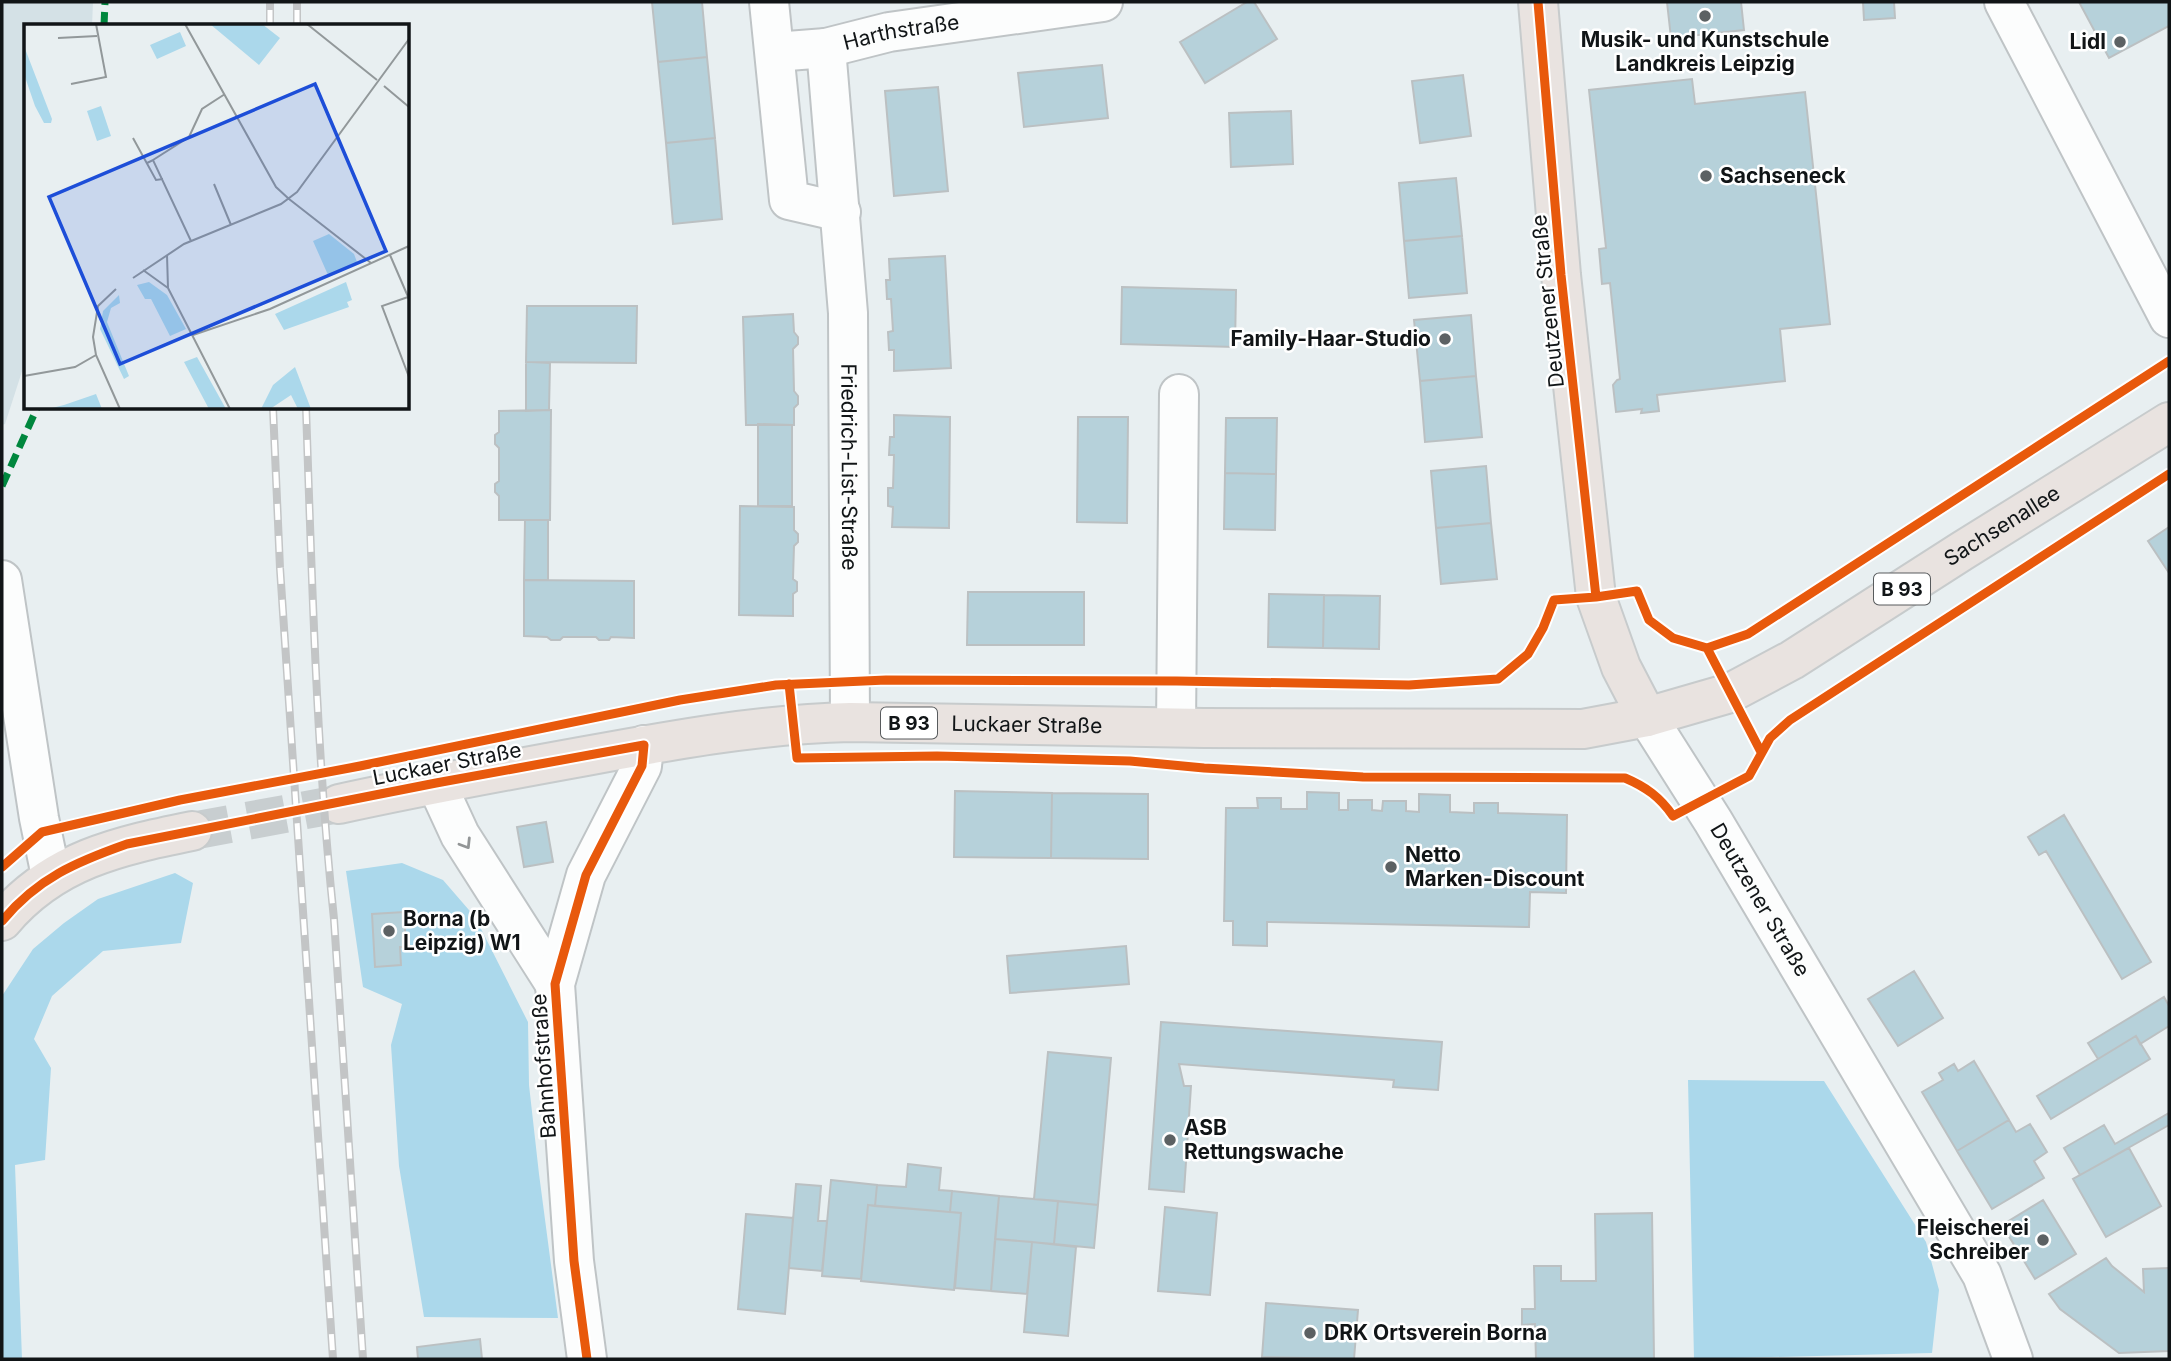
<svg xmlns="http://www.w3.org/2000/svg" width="2171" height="1361" viewBox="0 0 2171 1361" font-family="Inter,sans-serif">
	<rect width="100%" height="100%" fill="#e8eff1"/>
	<path fill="#d4e1e6" d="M2,2H93L92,26H26V359L5,424L2,425Z"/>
	<path fill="#abd8eb" d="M402,863L443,880L475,917L528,1022L529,1085L539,1174L558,1318L424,1317L399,1166L391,1045L402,1004L363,987L346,871Z
		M175,873L193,883L181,943L103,951L52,996L34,1039L51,1068L45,1160L15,1165L22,1359H2V996L33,949L64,923L98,899Z
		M1688,1080L1824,1081L1926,1242L1939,1290L1932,1353L1694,1359Z"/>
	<path fill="#b6d1da" stroke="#bbc0c2" stroke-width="2" d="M652,2H702L707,57L658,62Z
		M1247,2H1254L1277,39L1205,83L1180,42Z
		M1667,2H1741L1744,30L1671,38Z
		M1863,2H1894L1895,18L1864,20Z
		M2079,2H2169V26L2109,58Z
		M707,57L715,138L666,143L658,62Z
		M1102,65L1108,118L1024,127L1018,73Z
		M1463,75L1471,136L1420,143L1412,81Z
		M1692,79L1695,104L1805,92L1830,324L1780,329L1785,381L1657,395L1659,411L1641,413L1642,409L1616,412L1613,385L1617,380L1620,379L1610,283L1602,284L1599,249L1606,248L1589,90Z
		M938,87L948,191L894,196L885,91Z
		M1291,111L1293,164L1231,167L1229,113Z
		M715,138L722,219L673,224L666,143Z
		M1456,178L1462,236L1404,241L1399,183Z
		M1462,236L1467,293L1409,298L1404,241Z
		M945,256L951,368L894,371V350H889L888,332L893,331L891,299H887L886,280H890L889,259Z
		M1122,287L1236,290L1235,347L1121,344Z
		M527,306H637L636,363L526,362Z
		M793,314L794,332L798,337V344L793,349L794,391L798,396V404L794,408V425H746L743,317Z
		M1471,315L1476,376L1420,381L1414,320Z
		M526,362L550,363L549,410L526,411Z
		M1476,376L1482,437L1425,442L1420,381Z
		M551,410L550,520H499V496L495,492V484L499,481V448L495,444V435L499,432V411Z
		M894,415L950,417L949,528L892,527L893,507L888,506V488H893L894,455H889L890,437H894Z
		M1078,417H1128L1127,523L1077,522Z
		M1226,418H1277L1276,474L1225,473Z
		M758,424L792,425V506H758Z
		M1486,466L1491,523L1436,528L1431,471Z
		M1225,473L1276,474L1275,530L1224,529Z
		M740,506L794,507V530L798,534V542L794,546L793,579L797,582V591L793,594V616L739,615Z
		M525,520H548V580H524Z
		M1491,523L1497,579L1441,584L1436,528Z
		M2169,527V573L2148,541Z
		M524,580L634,581V638L611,637L609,640H599L596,637H563L560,640H551L547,637L524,636Z
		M968,592H1084V645H967Z
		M1269,594L1324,595L1323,648L1268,647Z
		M1324,595L1380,596L1379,649L1323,648Z
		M955,791L1052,793L1051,858L954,857Z
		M1307,792L1339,793V810H1348V800H1372V810L1382,811L1383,801H1406V811L1419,812V794L1450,795V812L1474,813V803H1498V813L1567,815L1566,893L1530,892L1529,927L1267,922V946L1233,945V921H1224L1226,808H1258L1257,798H1281V809H1307Z
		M1052,793L1148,794V859L1051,858Z
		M2064,815L2151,962L2122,979L2046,851L2039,855L2028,837Z
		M546,822L553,862L524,867L517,827Z
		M404,912L406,947H400L401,965L375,967L372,914Z
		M1126,946L1129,984L1010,993L1007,956Z
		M1914,971L1943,1018L1898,1046L1868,999Z
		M2164,997L2169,1006V1026L2140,1044L2136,1036L2098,1059L2088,1043Z
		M1161,1022L1442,1042L1438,1090L1393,1087L1394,1080L1179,1064L1184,1086H1191L1184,1192L1149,1189Z
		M2136,1036L2150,1059L2051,1119L2037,1096Z
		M1048,1052L1111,1058L1098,1205L1034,1199Z
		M1974,1061L2009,1120L1957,1151L1922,1092L1943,1080L1939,1073L1954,1064L1958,1071Z
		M2169,1113V1125L2080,1175L2064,1148L2104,1125L2115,1144Z
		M2009,1120L2016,1132L2030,1124L2047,1152L2034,1161L2044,1178L1992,1209L1957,1151Z
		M2129,1148L2161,1206L2106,1237L2073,1179Z
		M908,1164L941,1168L939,1190L952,1191L950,1212L875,1206L877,1185L906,1187Z
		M831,1180L877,1185L875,1206L868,1205L861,1279L822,1276Z
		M796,1184L821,1186L818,1221H827L822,1271L789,1268Z
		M952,1191L999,1196L991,1291L955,1288L961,1213L950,1212Z
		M999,1196L1058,1201L1054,1244L995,1239Z
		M2043,1200L2076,1254L2035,1279L2002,1225Z
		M1058,1201L1098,1205L1094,1248L1054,1244Z
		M868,1205L961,1213L954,1290L861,1281Z
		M1165,1207L1217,1213L1210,1295L1158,1291Z
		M1652,1213L1654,1359H1536L1535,1324L1522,1325V1309H1535L1534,1266H1561V1281H1596L1595,1214Z
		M746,1214L793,1218L785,1314L738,1309Z
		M995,1239L1032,1242L1027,1294L991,1291Z
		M1032,1242L1076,1247L1068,1336L1024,1332Z
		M2106,1258L2112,1266L2144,1292L2143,1269L2169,1268V1351L2119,1353L2060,1309L2049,1294Z
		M1266,1303L1358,1310L1354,1359L1262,1357Z
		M480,1339L482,1359H418L417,1347Z"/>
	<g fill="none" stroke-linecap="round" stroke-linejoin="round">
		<path stroke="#c8ced0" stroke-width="38" stroke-dasharray="38 19" stroke-linecap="butt" d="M192,831L339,804"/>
		<defs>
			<g id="minor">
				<path d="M769,2L789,200L841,212"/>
				<path d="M2004,2L2169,318"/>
				<path id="s1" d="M826,48L889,32L1103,2"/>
				<path id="s2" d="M775,52L826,48L848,313L850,722"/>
				<path d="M2,580L39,818L51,876"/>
				<path id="s3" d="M1647,717L1713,821L1982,1275L2013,1359"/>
				<path d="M1176,727L1179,394"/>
				<path d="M436,783L460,835L555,984"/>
				<path d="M587,1359L574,1261L555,984L586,875L642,766L644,745"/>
			</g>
			<g id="major">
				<path d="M1538,2L1561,275L1596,597L1621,667L1647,717"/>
				<path id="s4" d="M339,804C421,786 503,771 586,756C673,740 761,724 850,722L1204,728L1583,729L1647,717L1730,693L1792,660L1962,551L2169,422"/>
				<path d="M2,921C53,860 118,846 192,831"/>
			</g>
		</defs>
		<use href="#minor" stroke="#bfc4c6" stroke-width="42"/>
		<use href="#major" stroke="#c7cbcc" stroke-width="42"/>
		<use href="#minor" stroke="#fcfdfd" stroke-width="38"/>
		<use href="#major" stroke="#e9e3e0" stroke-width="38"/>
		<defs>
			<path id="rail" d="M270,26V2
				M297,26V2
				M273,408L280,568L333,1359
				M306,408C312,578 316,749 334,919L363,1359"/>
		</defs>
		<use href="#rail" stroke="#c3c5c6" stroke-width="8"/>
		<use href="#rail" stroke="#fff" stroke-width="5" stroke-dasharray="16" stroke-linecap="butt"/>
		<path stroke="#00873e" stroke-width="7" stroke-dasharray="14 7" stroke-linecap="butt" d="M104,26L105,2
			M2,486L37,408"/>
		<defs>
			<path id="cycleway" d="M1538,2L1561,275L1596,597
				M1707,648L1761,752
				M789,684L797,758L937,756L1130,761L1204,768L1363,777L1625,778C1646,787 1660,797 1673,816L1749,776L1770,738L1790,720L2169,474
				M2,867L42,832L180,800L360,766L680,700L776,685L886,680L1177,681L1409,685L1498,679L1528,654L1543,628L1554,600L1596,597L1637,591L1649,620L1673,638L1707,648L1748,634L2169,361
				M2,921C38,878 76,862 127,844L436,783L644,745L642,766L586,875L555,984L574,1261L587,1359"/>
		</defs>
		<use href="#cycleway" stroke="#fff" stroke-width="13"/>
		<use href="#cycleway" stroke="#e8590c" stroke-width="9"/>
	</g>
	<defs><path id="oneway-chevron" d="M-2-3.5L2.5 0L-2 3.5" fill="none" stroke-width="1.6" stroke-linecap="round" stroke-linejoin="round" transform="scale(1.75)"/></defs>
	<use stroke="#929596" href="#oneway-chevron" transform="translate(466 844) rotate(58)"/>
	<g fill="#5c6163" stroke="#fff" stroke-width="2.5">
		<circle cx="1705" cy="16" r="7"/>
		<circle cx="2120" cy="42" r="7"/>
		<circle cx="1706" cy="176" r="7"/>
		<circle cx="1445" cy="339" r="7"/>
		<circle cx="1391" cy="867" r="7"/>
		<circle cx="389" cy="931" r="7"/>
		<circle cx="1170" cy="1140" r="7"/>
		<circle cx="2043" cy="1240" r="7"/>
		<circle cx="1310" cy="1333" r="7"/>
	</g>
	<g text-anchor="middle" stroke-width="5" stroke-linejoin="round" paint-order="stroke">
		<g fill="#fff" stroke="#585b5d" stroke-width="2">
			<rect x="1874" y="573.5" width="56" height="31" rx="5"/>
			<rect x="881" y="707.5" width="56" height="31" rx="5"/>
		</g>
		<g font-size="19" font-weight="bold" fill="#111517">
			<text x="1902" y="596">B 93</text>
			<text x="909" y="730">B 93</text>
		</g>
		<g font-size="21" fill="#111517" stroke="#fff">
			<text dy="7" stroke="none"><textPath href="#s1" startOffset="77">Harthstraße</textPath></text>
			<text transform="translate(1548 301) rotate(-96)" y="7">Deutzener Straße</text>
			<text dy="7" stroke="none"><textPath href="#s2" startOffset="471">Friedrich-List-Straße</textPath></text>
			<text dy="7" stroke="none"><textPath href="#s4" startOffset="1722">Sachsenallee</textPath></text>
			<text dy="7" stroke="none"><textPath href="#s4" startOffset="695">Luckaer Straße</textPath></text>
			<text transform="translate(447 764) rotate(-11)" y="7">Luckaer Straße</text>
			<text dy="7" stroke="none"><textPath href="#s3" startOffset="215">Deutzener Straße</textPath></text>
			<text transform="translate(544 1066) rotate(-94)" y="7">Bahnhofstraße</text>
		</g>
		<g font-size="21" font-weight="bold" fill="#111517" stroke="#fff" text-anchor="start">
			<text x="1705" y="47" text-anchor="middle">Musik- und Kunstschule<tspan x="1705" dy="24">Landkreis Leipzig</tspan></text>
			<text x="2106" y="49" text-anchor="end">Lidl</text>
			<text x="1720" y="183">Sachseneck</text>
			<text x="1431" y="346" text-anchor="end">Family-Haar-Studio</text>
			<text x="1405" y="862">Netto<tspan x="1405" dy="24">Marken-Discount</tspan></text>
			<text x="403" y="926">Borna (b<tspan x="403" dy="24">Leipzig) W1</tspan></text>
			<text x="1184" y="1135">ASB<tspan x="1184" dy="24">Rettungswache</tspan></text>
			<text x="2029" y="1235" text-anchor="end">Fleischerei<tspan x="2029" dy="24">Schreiber</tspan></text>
			<text x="1324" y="1340">DRK Ortsverein Borna</text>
		</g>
	</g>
	<g transform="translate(24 24)">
		<rect width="385" height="385" fill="#e8eff1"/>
		<path d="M186,0H238L256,14L235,41ZM156,8L162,22L133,35L126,21ZM0,22L28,95L27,99H20L11,82L0,50ZM77,82L87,112L73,117L63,87ZM305,210L330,230L333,238L304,251L289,217ZM125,258L143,271L162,305L146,312L127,275H121L113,261ZM322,258L328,276L323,278L325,283L260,306L251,290ZM95,271L96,279L87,284L83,298L105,352L100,355L76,305L79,287ZM173,333L202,385H185L160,338ZM271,343L287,385H274L267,371L246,385H237L249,361ZM72,370L78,385H24L40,381Z" fill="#abd8eb"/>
		<path fill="none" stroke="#92989a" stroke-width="2" d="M161,0L252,163L265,175M283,0L353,56M34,14L73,12M47,60L82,53L72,0M360,62L385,83M109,114L132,156L139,155M129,136L165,113L178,85L201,70M123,139L129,136L167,217M190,160L207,201M265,175L347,239M143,231L144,264L206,385M366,231L385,275M119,246L144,264M109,254L160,220L257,180L273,168L385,15M92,265L74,282L69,313L72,331L96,385M384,273L358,282L385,353M169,311L246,285L385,222M0,352L51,343L72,331"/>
		<path fill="#1d4ed8" fill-opacity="0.15" stroke="#1d4ed8" stroke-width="3.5" d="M291,60L362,227L96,340L25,173Z"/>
		<rect width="385" height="385" fill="none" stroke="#111517" stroke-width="3.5"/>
	</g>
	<rect width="2171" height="1361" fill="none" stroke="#111517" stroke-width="7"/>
</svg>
